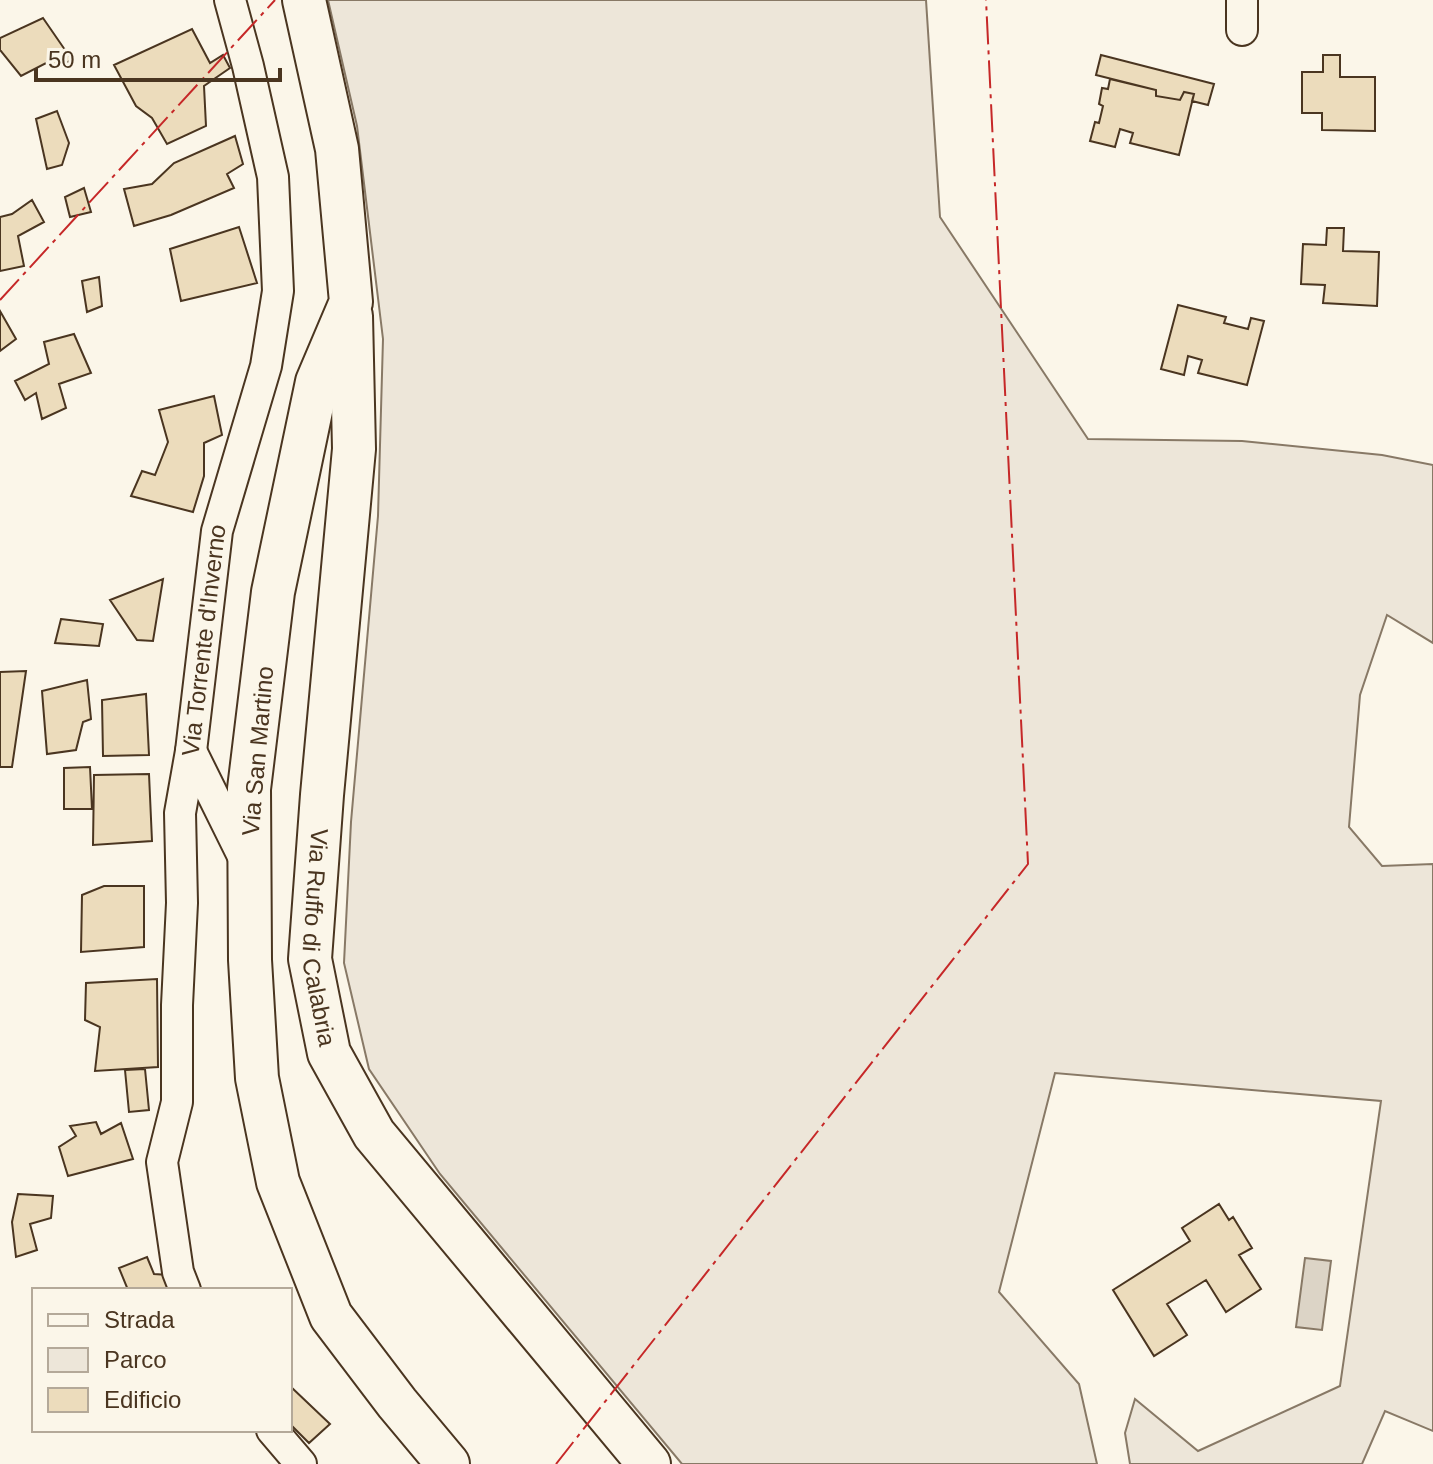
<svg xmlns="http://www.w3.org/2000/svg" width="1433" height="1464" viewBox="0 0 1433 1464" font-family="Arial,sans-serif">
	<rect width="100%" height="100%" fill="#fbf6e9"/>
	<path fill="#ede6d9" stroke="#887966" stroke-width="2" d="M328,0H926L940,217L1088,439L1242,441L1382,455L1433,465V643L1387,615L1360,695L1349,827L1382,866L1433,864V1431L1385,1411L1362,1464H1130L1125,1433L1135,1399L1198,1451L1340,1386L1381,1101L1055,1073L999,1292L1079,1384L1097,1464H682L440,1174L369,1069L344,963L351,822L378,516L383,339L357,126Z"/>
	<path fill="#dcd4c6" stroke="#887966" stroke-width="2" d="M1305,1258L1331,1261L1322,1330L1296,1327Z"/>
	<path fill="#ecdcbc" stroke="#4a3520" stroke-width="2" d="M43,18L72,60L53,69L48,62L21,76L0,50V38Z
		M192,29L210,63L223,55L230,68L204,86L206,126L167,144L152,118L136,106L114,65Z
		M1101,55L1214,84L1208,105L1192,101L1194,94L1184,92L1180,100L1156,96V90L1096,75Z
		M1323,55H1340V77H1375V131L1322,130V113H1302V72H1323Z
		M1110,79L1156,90V96L1180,100L1184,92L1194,94L1179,155L1130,143L1133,133L1120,129L1115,147L1090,141L1095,122L1099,123L1103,106L1099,104L1102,88L1108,89Z
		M57,111L69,143L62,165L47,169L36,119Z
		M235,136L243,164L227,174L234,188L171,215L134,226L124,189L152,184L174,163Z
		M84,188L91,212L70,217L65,197Z
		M32,200L44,222L18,236L24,266L0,271V217L12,214Z
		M239,227L257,283L181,301L170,249Z
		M1327,228H1344L1343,251L1379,252L1377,306L1323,303L1325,285L1301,284L1303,244L1326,245Z
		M99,277L102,306L87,312L82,281Z
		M1178,305L1226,317L1224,323L1248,329L1251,318L1264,321L1247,385L1198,373L1202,360L1188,356L1184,375L1161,369Z
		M0,311L16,339L0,351Z
		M74,334L91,373L59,384L66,408L42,419L36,393L25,400L15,381L49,364L44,342Z
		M214,396L222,435L204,443V476L193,512L131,496L142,471L155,475L168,442L159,410Z
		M163,579L153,641L137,640L110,600Z
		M61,619L103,624L99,646L55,643Z
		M26,671L12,767H0V672Z
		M87,680L91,719L83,722L76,750L47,754L42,691Z
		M146,694L149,755L103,756L102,700Z
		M90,767L92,809H64V768Z
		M149,774L152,841L93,845L94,775Z
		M104,886H144V947L81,952L82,895Z
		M157,979L158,1067L95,1071L100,1027L85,1020L86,983Z
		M145,1069L149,1110L129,1112L125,1070Z
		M96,1122L101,1134L121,1123L133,1159L68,1176L59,1147L76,1136L70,1126Z
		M18,1194L53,1196L51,1218L30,1224L37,1250L16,1257L12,1222Z
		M1219,1204L1229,1220L1233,1217L1252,1248L1239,1255L1261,1289L1226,1312L1206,1280L1167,1304L1187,1335L1154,1356L1113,1290L1190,1241L1182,1228Z
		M147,1257L154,1274L169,1275L171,1290H128L119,1268Z
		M290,1386L330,1424L309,1443L290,1424Z"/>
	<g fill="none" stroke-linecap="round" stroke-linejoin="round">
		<defs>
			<g id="street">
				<path d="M1242,0V30"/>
				<path d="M191,751L245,860"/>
				<path id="s1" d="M185,1290L178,1272L162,1162L177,1102V1005L182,903L180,813L191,751L217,531L266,366L278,291L273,177L248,66L230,0"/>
				<path d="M272,1430L301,1464"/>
			</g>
			<g id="secondary">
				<path d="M304,0L337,149L351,302L317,382L273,592L249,789L250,960L257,1078L278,1182L331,1316L397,1403L448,1464"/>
				<path id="s2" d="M351,316L354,449L322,795L310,959L329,1053L374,1134L649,1464"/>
			</g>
		</defs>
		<use href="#street" stroke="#4a3520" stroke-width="34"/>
		<use href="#secondary" stroke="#4a3520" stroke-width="46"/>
		<use href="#street" stroke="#fbf6e9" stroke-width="30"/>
		<use href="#secondary" stroke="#fbf6e9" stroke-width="42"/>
		<path stroke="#c62828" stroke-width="2" stroke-dasharray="28 6 4 6" stroke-linecap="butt" d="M0,300L275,0
			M556,1464L1028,864L986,0"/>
	</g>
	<g text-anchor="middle" stroke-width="6" stroke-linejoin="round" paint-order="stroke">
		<g font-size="24" fill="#4a3520" stroke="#fbf6e9">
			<text dy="8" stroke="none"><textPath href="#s1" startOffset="656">Via Torrente d'Inverno</textPath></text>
			<text transform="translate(258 751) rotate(-85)" y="8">Via San Martino</text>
			<text dy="8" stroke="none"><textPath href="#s2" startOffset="624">Via Ruffo di Calabria</textPath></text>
		</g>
	</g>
	<rect x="32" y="1288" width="260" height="144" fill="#fbf6e9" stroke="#b4a999" stroke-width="2"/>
	<rect x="48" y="1314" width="40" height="12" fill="#fbf6e9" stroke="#b4a999" stroke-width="2"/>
	<text x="104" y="1328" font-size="24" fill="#4a3520">Strada</text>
	<rect x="48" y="1348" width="40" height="24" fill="#ede6d9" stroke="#b4a999" stroke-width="2"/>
	<text x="104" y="1368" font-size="24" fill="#4a3520">Parco</text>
	<rect x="48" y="1388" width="40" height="24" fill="#ecdcbc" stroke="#b4a999" stroke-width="2"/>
	<text x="104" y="1408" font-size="24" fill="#4a3520">Edificio</text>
	<path d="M36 68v12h244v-12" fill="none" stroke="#4a3520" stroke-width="4"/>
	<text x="48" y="68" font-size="24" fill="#4a3520" stroke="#fbf6e9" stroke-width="6" paint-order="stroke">50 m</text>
</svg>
